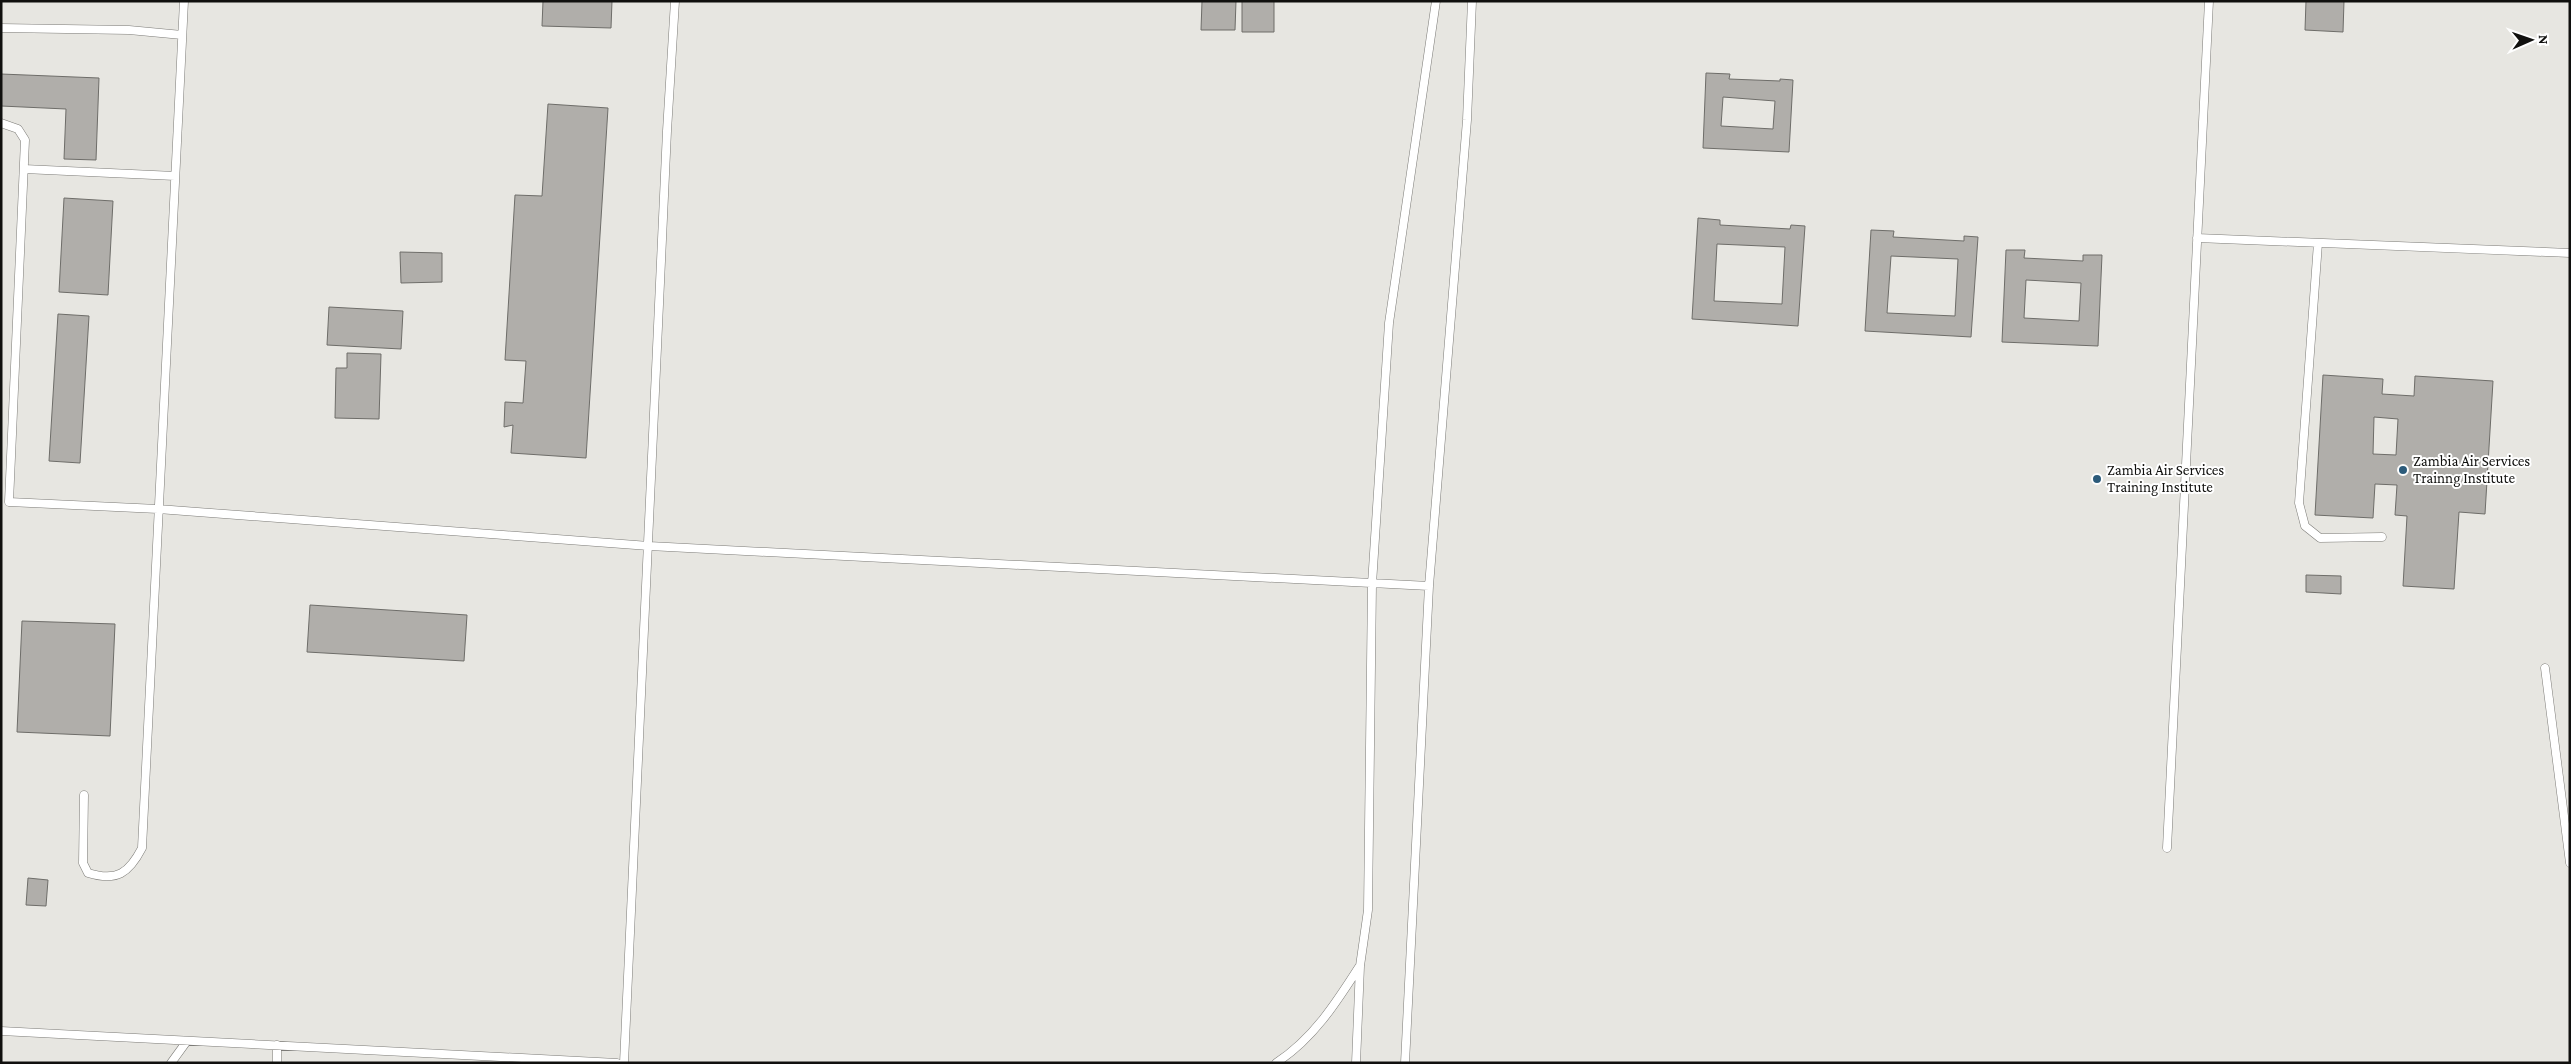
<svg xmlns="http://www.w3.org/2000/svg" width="2571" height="1064" viewBox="0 0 2571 1064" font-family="'Crimson Pro',serif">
	<rect width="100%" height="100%" fill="#e7e6e1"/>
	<path fill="#b0aeaa" stroke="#6e6d69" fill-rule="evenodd" d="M543,1H612L611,28L542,26Z
		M1202,1H1236L1235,30H1201Z
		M1242,1H1274V32H1242Z
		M2306,1H2344L2343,32L2305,30Z
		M1706,73L1730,74L1729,79L1780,81V79L1793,80L1789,152L1703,148ZM1723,97L1775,101L1773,129L1721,126Z
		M1,74L99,78L96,160L64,159L66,109L1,106Z
		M548,104L608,108L586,458L511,453L513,425L504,427L505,402L523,403L526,361L505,360L515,195L542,196Z
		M64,198L113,201L108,295L59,292Z
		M1698,218L1720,220V225L1790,229L1791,225L1805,226L1798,326L1692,319ZM1717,244L1785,247L1782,304L1714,301Z
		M1871,230L1894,231L1893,237L1964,241V236L1978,237L1971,337L1865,331ZM1891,256L1958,259L1955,316L1887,313Z
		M2006,250H2025L2024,258L2083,261V255H2102L2098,346L2002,342ZM2026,280L2081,283L2079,321L2024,318Z
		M400,252L442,253V282L401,283Z
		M329,307L403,311L401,349L327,345Z
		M58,314L89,316L80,463L49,461Z
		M347,353L381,354L379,419L335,418L336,368H347Z
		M2323,375L2383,379L2382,394L2414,396L2415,376L2493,381L2485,514L2459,512L2454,589L2403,586L2407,516L2395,515L2397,485L2375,484L2373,518L2315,515ZM2374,417L2398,419L2396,455L2373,454Z
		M2306,575L2341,576V594L2306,592Z
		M310,605L467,615L464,661L307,652Z
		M22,621L115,624L110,736L17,732Z
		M28,878L48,880L46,906L26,905Z"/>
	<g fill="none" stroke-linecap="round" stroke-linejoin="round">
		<defs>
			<path id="lane" d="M1,28L129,30L182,35
				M1,123L18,129L25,140L9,502L158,509L649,546L1429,586
				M24,169L175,176
				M2197,238L2570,253
				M2318,243L2299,503L2305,526L2320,538L2382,537
				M2545,668L2570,863
				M84,795L83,863L88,873C117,882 129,873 142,848L184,1
				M2167,848L2209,1
				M1,1031L617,1063
				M171,1063L187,1041
				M277,1063V1045
				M624,1063L667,131L675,1
				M1276,1063C1313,1039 1336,1003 1359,967
				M1356,1063L1360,966L1368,910L1372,584L1389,323L1436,1
				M1405,1063L1429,586L1467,120L1472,1"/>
		</defs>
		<use href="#lane" stroke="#7c7b77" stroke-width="9"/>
		<use href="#lane" stroke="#fff" stroke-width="8"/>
	</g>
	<g fill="#2c5b7a" stroke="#fff" stroke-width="2">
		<circle cx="2403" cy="470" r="5"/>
		<circle cx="2097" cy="479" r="5"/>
	</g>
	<g text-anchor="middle" stroke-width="4" stroke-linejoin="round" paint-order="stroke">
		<g font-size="15" fill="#10100e" stroke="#fff" text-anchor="start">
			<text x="2413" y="466">Zambia Air Services<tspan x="2413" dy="17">Trainng Institute</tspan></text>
			<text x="2107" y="475">Zambia Air Services<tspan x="2107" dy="17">Training Institute</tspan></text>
		</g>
	</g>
	<rect width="2571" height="1064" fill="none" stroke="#10100e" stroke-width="5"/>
	<g transform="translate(2531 40) rotate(88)" stroke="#ffffff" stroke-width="4" paint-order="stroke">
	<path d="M0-4L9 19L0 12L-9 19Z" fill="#10100e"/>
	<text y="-8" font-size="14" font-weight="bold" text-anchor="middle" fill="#10100e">N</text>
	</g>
</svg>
